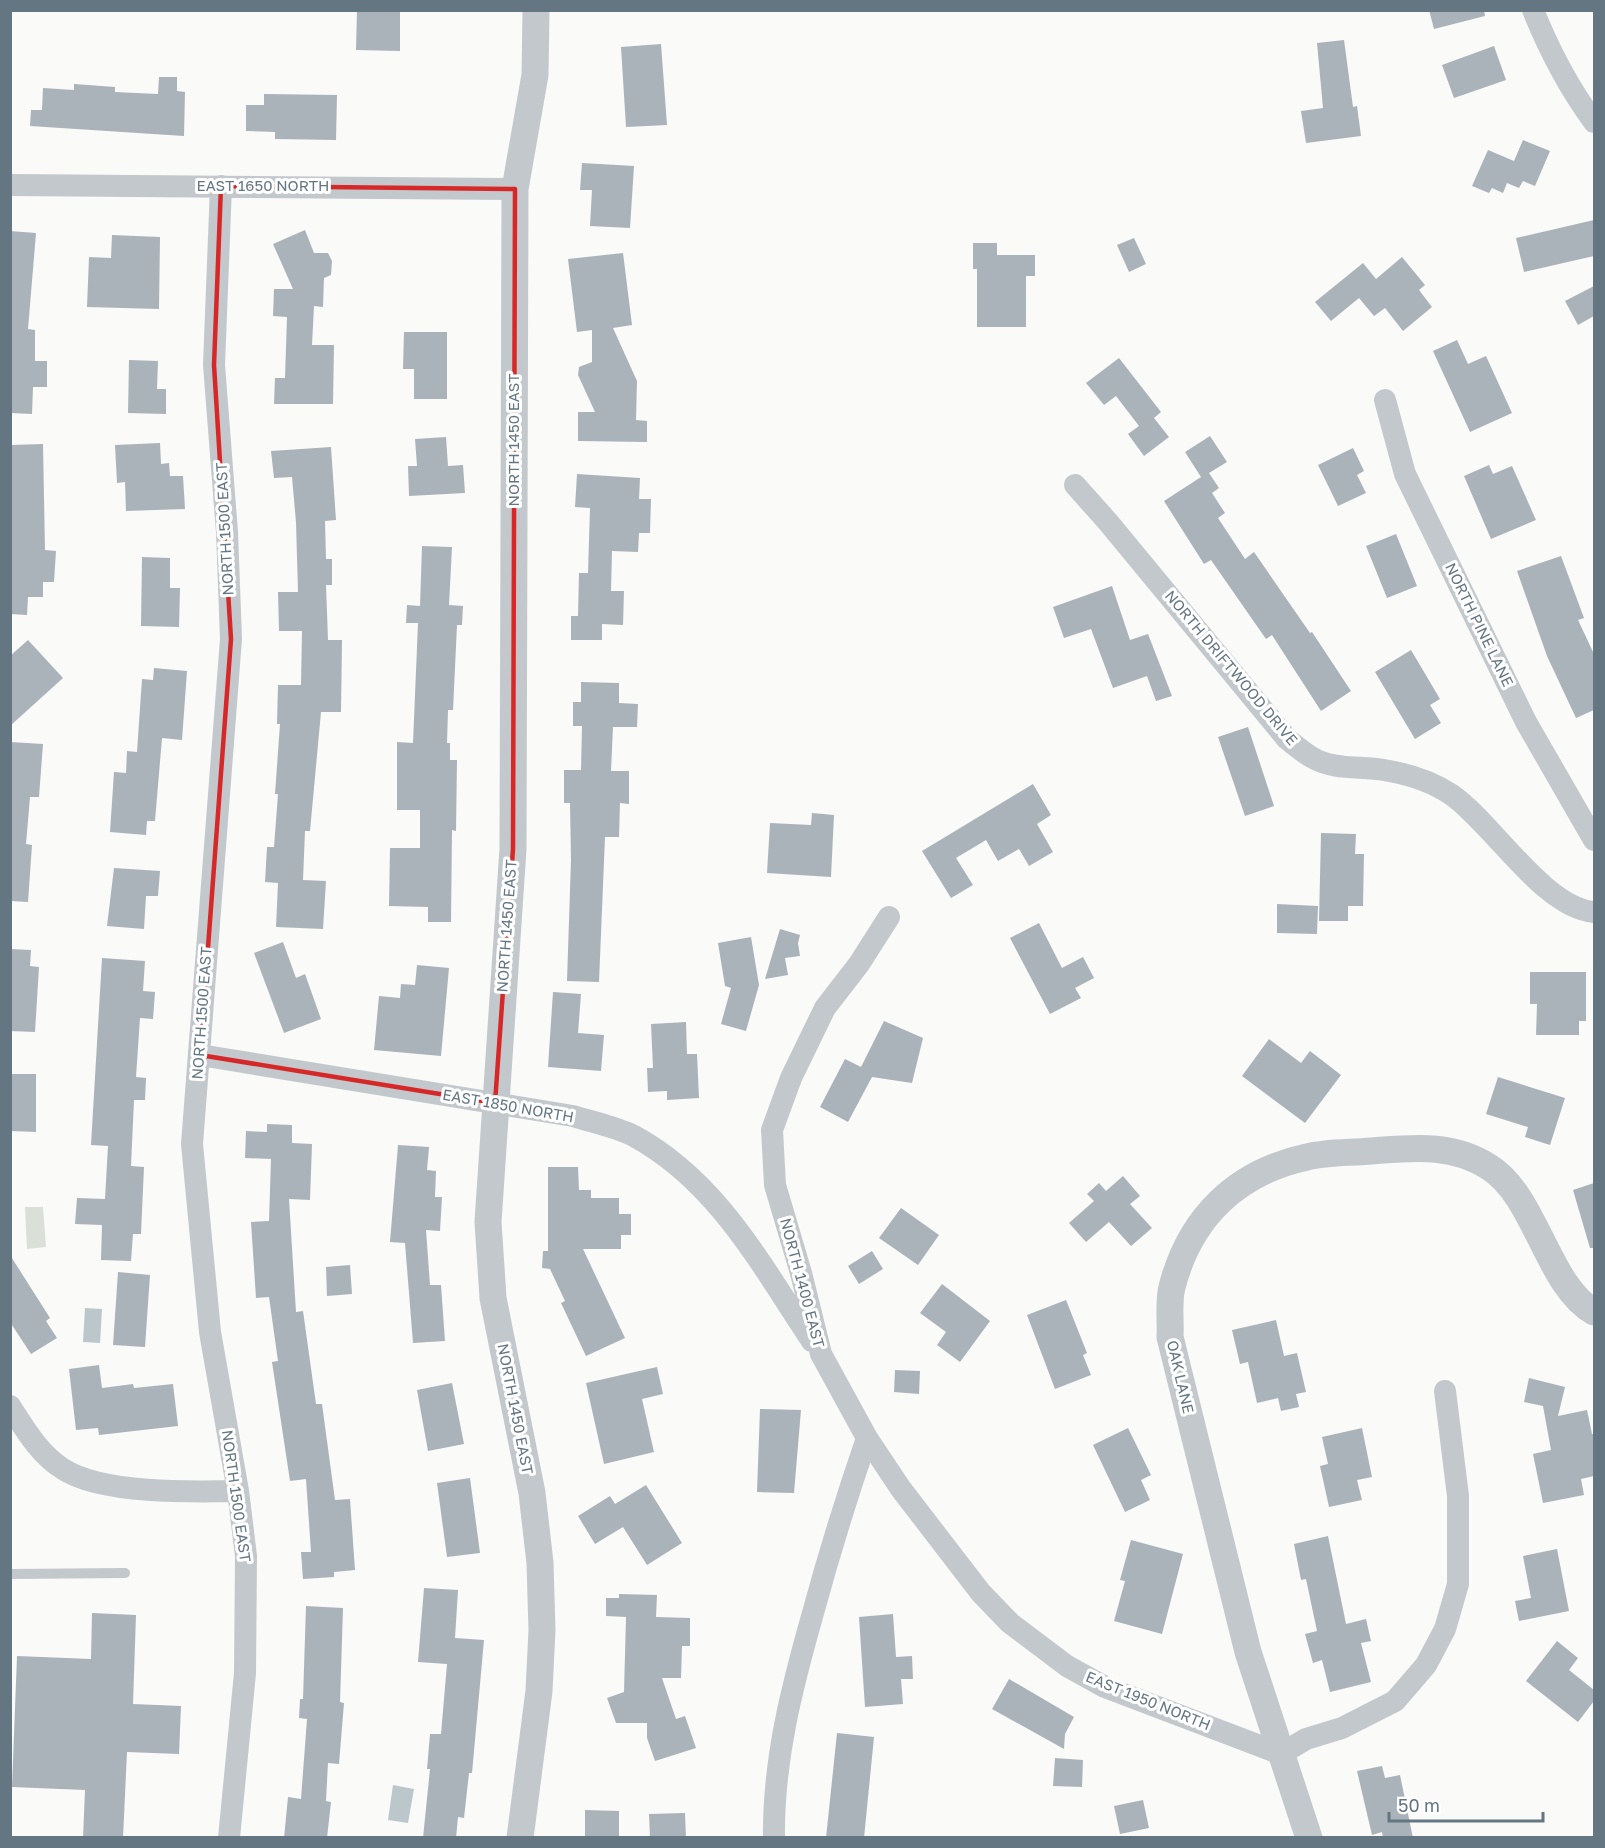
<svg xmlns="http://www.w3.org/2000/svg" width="1605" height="1848" viewBox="0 0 1605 1848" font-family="'Golos Text',sans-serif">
	<rect width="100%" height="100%" fill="#fafaf8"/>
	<path fill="#dadfd7" d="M25,1207H43L46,1247L27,1249Z"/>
	<path fill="#bbc7cb" d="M85,1308L102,1309L100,1343L83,1342Z
		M393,1785L414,1789L408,1823L388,1820Z"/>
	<path fill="#aab3b9" d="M357,10H400V51L356,50Z
		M1429,10H1484L1485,16L1434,29Z
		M1344,40L1353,107L1357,106L1361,136L1306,143L1301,111L1323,108L1317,43Z
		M661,44L667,125L626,127L621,47Z
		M1494,46L1506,80L1454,98L1442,65Z
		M159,77H177V91L185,92L184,136L30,126L31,110H42L43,88L74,90V84L115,87V92L158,94Z
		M264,94L337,95L336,140L275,139V132L246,131V105H264Z
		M1523,140L1550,151L1535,186L1523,181L1519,188L1507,183L1503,193L1492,188L1489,193L1472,186L1488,150L1514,161Z
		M582,163L634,166L630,228L590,226L592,190H580Z
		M1594,220V256L1524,272L1516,238Z
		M305,230L314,253H328L332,261L331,275L324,278L323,307L314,306L312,345H334L333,404H274L275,378H285L287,317L273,316L274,289H293L273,244Z
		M10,231L36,233L28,329L35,330V361H47V387H33L32,414L10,413Z
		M112,235L160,237L159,309L87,307L89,257L111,258Z
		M1134,238L1146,264L1129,272L1117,245Z
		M973,243H997V255H1035V276H1026V327H977V269H973Z
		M623,253L632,325L613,328L637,381L636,420L647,421V442L578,441V412H595L578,375L579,367L592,362V330L577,332L568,259Z
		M1402,257L1425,285L1419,290L1432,307L1403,331L1385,308L1374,316L1359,298L1331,321L1315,302L1363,263L1376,279Z
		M1594,286V316L1578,325L1565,301Z
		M404,332H447V399H414V369H403Z
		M1457,340L1468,364L1486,356L1512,413L1470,432L1433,351Z
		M1119,358L1161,412L1154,418L1169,437L1144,456L1128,434L1139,426L1116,396L1104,405L1086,383Z
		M129,360L158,361L157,389H166V414L128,413Z
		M1210,436L1227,462L1209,473L1219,488L1212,493L1225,513L1218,518L1245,559L1254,552L1310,633L1312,632L1351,691L1321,711L1272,635L1266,639L1211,560L1204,564L1164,501L1201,477L1185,452Z
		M446,437L448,466L463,465L465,493L409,496L408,466H417L415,439Z
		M160,443L161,464L169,463L170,476H183L185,509L126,511L125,482L117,483L115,445Z
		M43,444L45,550L56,551L54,582H43V597H28L27,615L10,614V445Z
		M331,447L336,520L325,521L326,559H332V585H326L328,640H342L341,712H321L310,831H305L303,880L326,881L323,929L276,927L278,883L265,882L267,847H274L278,794H275L280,724H277L278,685H301L302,631H279L278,592H298L296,522L292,477L274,478L271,451Z
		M1353,448L1364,471L1357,475L1366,493L1338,506L1318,465Z
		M1489,465L1493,474L1512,466L1536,520L1491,539L1464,476Z
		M577,474L640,478L639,499H651L650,533H639L638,552L612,551L611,591H624L623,625L602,624V640H571V616H578L579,573H588L590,508L575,507Z
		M1396,534L1417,586L1387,598L1366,546Z
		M422,546L452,547L449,605L463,606L462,625H457L453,710H448L447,743H450V760H457L456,831L452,830L451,922H428V907L389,906L390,848H420V810H397V742L413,743L418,623H406L407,605L420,606Z
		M1561,556L1584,618L1578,620L1594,654V710L1576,718L1547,656L1517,571Z
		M142,557L170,558V588H180L179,627L141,626Z
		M1112,586L1130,640L1148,634L1172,696L1156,701L1147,676L1113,688L1091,629L1064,638L1053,607Z
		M28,640L63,678L10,726V656Z
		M1411,650L1440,699L1430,705L1441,723L1415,739L1375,672Z
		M154,668L187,671L182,740L162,738L155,821H147L146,835L110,832L114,772L126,773L127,751L137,752L142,679L153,680Z
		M581,682L619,683V703L638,704L637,727H613L611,771H629V804L620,803L619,837H605L599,982L567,981L571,860L570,803H564V770H581L582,726H573V702H581Z
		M1248,727L1274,806L1245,816L1218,737Z
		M10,742L43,744L39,797H30L26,844L32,845L28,902L10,901Z
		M1033,784L1051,815L1037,824L1053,852L1029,866L1019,849L998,861L986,840L956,858L973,885L951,898L922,851Z
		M812,813L834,815L831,877L767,873L770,823L811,825Z
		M1321,833L1356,834L1355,854H1364L1363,906H1348V921H1319Z
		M114,868L160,871L158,896H146L144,929L107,926Z
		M1277,904L1318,906L1317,934L1277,933Z
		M1039,923L1062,968L1083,957L1094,978L1075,988L1081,998L1050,1014L1010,938Z
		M780,929L800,935L798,943L800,956L785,958L788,975L765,979Z
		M751,937L759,985L746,1031L721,1024L731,988L725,986L718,943Z
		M283,942L296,978L305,974L321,1019L284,1033L254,953Z
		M10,949L31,950L30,966L39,967L35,1032L10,1031Z
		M102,958L145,961L143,991L155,992L153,1019L140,1018L136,1077L146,1078L145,1100H134L131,1166L144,1167L141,1234H133L131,1261L101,1260L102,1225L75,1224L77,1198L105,1199L108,1146L91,1145Z
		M417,965L449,968L441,1056L374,1050L379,996L400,998L401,984L415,985Z
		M1530,972H1586V1021H1579V1035H1536L1537,1004H1530Z
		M553,992L581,994L578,1033L604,1035L601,1071L548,1067Z
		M884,1021L923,1038L912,1083L872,1077L848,1122L820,1107L845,1059L861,1067Z
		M686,1022L687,1054H697L699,1098L667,1100V1091L648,1092L647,1068H653L651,1024Z
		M1269,1039L1301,1063L1310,1051L1341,1075L1305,1123L1242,1076Z
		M10,1074H36V1132L10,1131Z
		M1498,1077L1565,1098L1550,1145L1525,1137L1528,1127L1486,1114Z
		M267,1124L292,1125V1143L312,1144L310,1200L289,1199L296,1312L303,1311L316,1404H322L335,1500L350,1499L355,1570L334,1572V1577L303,1579L301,1552H311L306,1479L290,1481L272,1362L278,1361L269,1297L256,1298L251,1222L269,1221L271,1159L245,1158L246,1131L267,1132Z
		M398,1145L429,1147L427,1170L436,1171L435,1197H442L440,1231L426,1230L430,1285H441L445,1341L413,1343L405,1243L390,1242Z
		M548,1167H578L579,1190H591V1198H619V1214H631V1235H621V1249H583L625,1338L586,1356L561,1303L565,1301L550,1269L542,1268L543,1251H548Z
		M1123,1176L1140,1196L1130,1204L1152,1228L1131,1246L1109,1222L1086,1242L1069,1223L1094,1201L1087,1194L1099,1183L1106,1191Z
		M1594,1183V1248H1590L1573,1190Z
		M901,1208L939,1235L918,1265L879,1238Z
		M872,1251L883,1269L859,1284L848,1266Z
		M10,1255L50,1318L46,1321L57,1338L31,1354L10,1322Z
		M350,1265L352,1294L327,1296L326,1267Z
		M118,1272L150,1275L145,1347L113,1345Z
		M942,1284L990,1321L960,1362L937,1345L946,1332L920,1313Z
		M1066,1300L1087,1353L1083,1355L1091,1375L1055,1389L1027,1315Z
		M1276,1320L1284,1356L1297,1353L1306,1392L1296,1394L1299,1407L1281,1411L1278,1398L1257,1403L1248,1362L1240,1364L1232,1330Z
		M99,1365L102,1388L133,1384L134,1388L173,1384L178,1426L99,1435L98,1428L76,1430L69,1369Z
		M657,1367L663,1394L642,1399L654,1452L604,1464L586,1383Z
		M895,1370L920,1371L919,1394L894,1392Z
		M1529,1378L1565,1387L1558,1416L1587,1410L1592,1434H1594V1476L1581,1479L1584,1495L1543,1503L1533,1454L1551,1450L1543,1406L1524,1402Z
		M452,1383L464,1444L428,1451L417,1390Z
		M760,1409L801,1410L794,1493L757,1492Z
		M1128,1428L1151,1475L1141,1480L1150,1500L1125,1512L1093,1445Z
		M1362,1428L1372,1477L1357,1480L1362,1500L1329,1507L1320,1466L1328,1464L1322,1437Z
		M470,1478L480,1553L447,1557L437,1483Z
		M646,1485L682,1543L647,1565L623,1527L595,1544L578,1516L610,1496L615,1504Z
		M1328,1536L1346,1624L1366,1619L1371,1641L1361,1643L1371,1682L1330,1692L1322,1660L1313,1663L1305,1634L1317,1631L1306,1579L1301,1580L1294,1544Z
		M1131,1540L1183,1554L1162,1634L1114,1621L1125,1581L1120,1580Z
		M1557,1549L1569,1611L1519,1621L1515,1601L1531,1598L1523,1556Z
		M424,1588L458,1590L455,1638L484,1640L472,1773H469L464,1818L458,1817L456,1838H423L430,1769H427L430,1734H441L447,1664L418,1662Z
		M619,1594L657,1595L656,1617L690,1618V1646H682L681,1678H662L676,1719L685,1716L696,1748L655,1761L647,1738V1723H616L607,1698L624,1692L626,1617L606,1616V1598H619Z
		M306,1606L343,1608L340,1702L344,1703L339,1764L328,1763L326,1801L331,1802L327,1838H284L288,1797L301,1799L307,1719L299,1718L300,1699H303Z
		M92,1613L136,1615L133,1704L181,1706L179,1754L127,1752L123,1838H83L85,1790L12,1787L17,1656L91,1659Z
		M893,1614L896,1657L912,1656L913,1679H901L903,1704L865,1707L859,1617Z
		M1557,1641L1578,1658L1569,1670L1594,1690V1701L1578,1722L1526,1681Z
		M1009,1679L1074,1717L1065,1734L1064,1749L992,1709Z
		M837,1733L874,1737L864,1838H826Z
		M1055,1758L1083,1760L1082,1787L1053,1786Z
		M1382,1766L1385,1778L1400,1775L1413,1838H1383L1382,1832L1372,1835L1357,1771Z
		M1143,1800L1149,1828L1120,1834L1114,1806Z
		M585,1810L619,1811V1838H585Z
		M685,1813L686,1838H650L649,1814Z"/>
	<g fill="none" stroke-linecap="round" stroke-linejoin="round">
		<path stroke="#c3c8cc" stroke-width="10" d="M10,1574L125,1573"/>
		<path stroke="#c3c8cc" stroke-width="22" d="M1533,10C1549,50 1569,88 1594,122
			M10,185L515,189
			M221,186L214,365L227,532L231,639L192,1144L210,1332L238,1491L246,1556L245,1673L229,1838
			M1385,400L1405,474L1526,722L1594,840
			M1075,485L1108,522L1287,739C1295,745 1304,753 1313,758C1334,770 1361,766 1384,770C1409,774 1431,781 1452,795C1493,824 1544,908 1594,912
			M889,917L859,964L825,1008L791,1078L772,1130L775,1185L801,1273L821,1354L867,1438L901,1489L981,1593L1010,1623L1067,1666L1105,1687L1281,1754L1306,1739L1342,1728L1395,1701L1426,1665L1445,1629L1458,1584V1496L1445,1391
			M200,1055L573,1116C592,1122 616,1127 634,1136C717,1181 761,1265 812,1341
			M10,1406C25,1429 39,1454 63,1469C101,1494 192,1492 238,1491
			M774,1838C773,1760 792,1687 813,1613C829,1554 847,1496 867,1438"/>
		<path stroke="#c3c8cc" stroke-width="27" d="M520,1838L539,1691L542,1630L540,1563L532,1493L493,1298L488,1222L513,849L515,189L535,75L536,10
			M1309,1838L1248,1652L1170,1337C1171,1322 1168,1302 1172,1287C1190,1217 1237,1172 1307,1157C1327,1152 1350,1153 1371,1151C1413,1148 1452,1143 1489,1167C1536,1196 1547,1285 1594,1312"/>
	</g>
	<path fill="none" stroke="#d62828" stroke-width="4.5" stroke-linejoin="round" d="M221,186L515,189L513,849L495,1103L200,1055L231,639L214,365Z"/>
	<g text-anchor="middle" stroke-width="6" stroke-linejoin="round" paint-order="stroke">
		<g font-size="15" fill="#657683" stroke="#fff">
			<text x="263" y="191">EAST 1650 NORTH</text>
			<text transform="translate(514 440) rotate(-90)" y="5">NORTH 1450 EAST</text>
			<text transform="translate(225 529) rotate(-93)" y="5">NORTH 1500 EAST</text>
			<text transform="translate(1479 625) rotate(64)" y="5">NORTH PINE LANE</text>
			<text transform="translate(1231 668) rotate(50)" y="5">NORTH DRIFTWOOD DRIVE</text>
			<text transform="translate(507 926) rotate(-86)" y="5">NORTH 1450 EAST</text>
			<text transform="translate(202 1013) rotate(-86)" y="5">NORTH 1500 EAST</text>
			<text transform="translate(508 1106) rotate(10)" y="5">EAST 1850 NORTH</text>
			<text transform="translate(802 1283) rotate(75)" y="5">NORTH 1400 EAST</text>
			<text transform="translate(1180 1377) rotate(77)" y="5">OAK LANE</text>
			<text transform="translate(515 1409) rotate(79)" y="5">NORTH 1450 EAST</text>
			<text transform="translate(236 1496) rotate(82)" y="5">NORTH 1500 EAST</text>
			<text transform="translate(1148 1701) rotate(22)" y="5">EAST 1950 NORTH</text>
		</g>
	</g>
	<rect width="1605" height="1848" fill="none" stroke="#657683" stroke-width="24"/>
	<path d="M1389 1812v9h154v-9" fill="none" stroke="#657683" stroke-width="3"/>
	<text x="1398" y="1812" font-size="18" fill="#657683" stroke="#ffffff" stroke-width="4.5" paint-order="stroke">50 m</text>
</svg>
